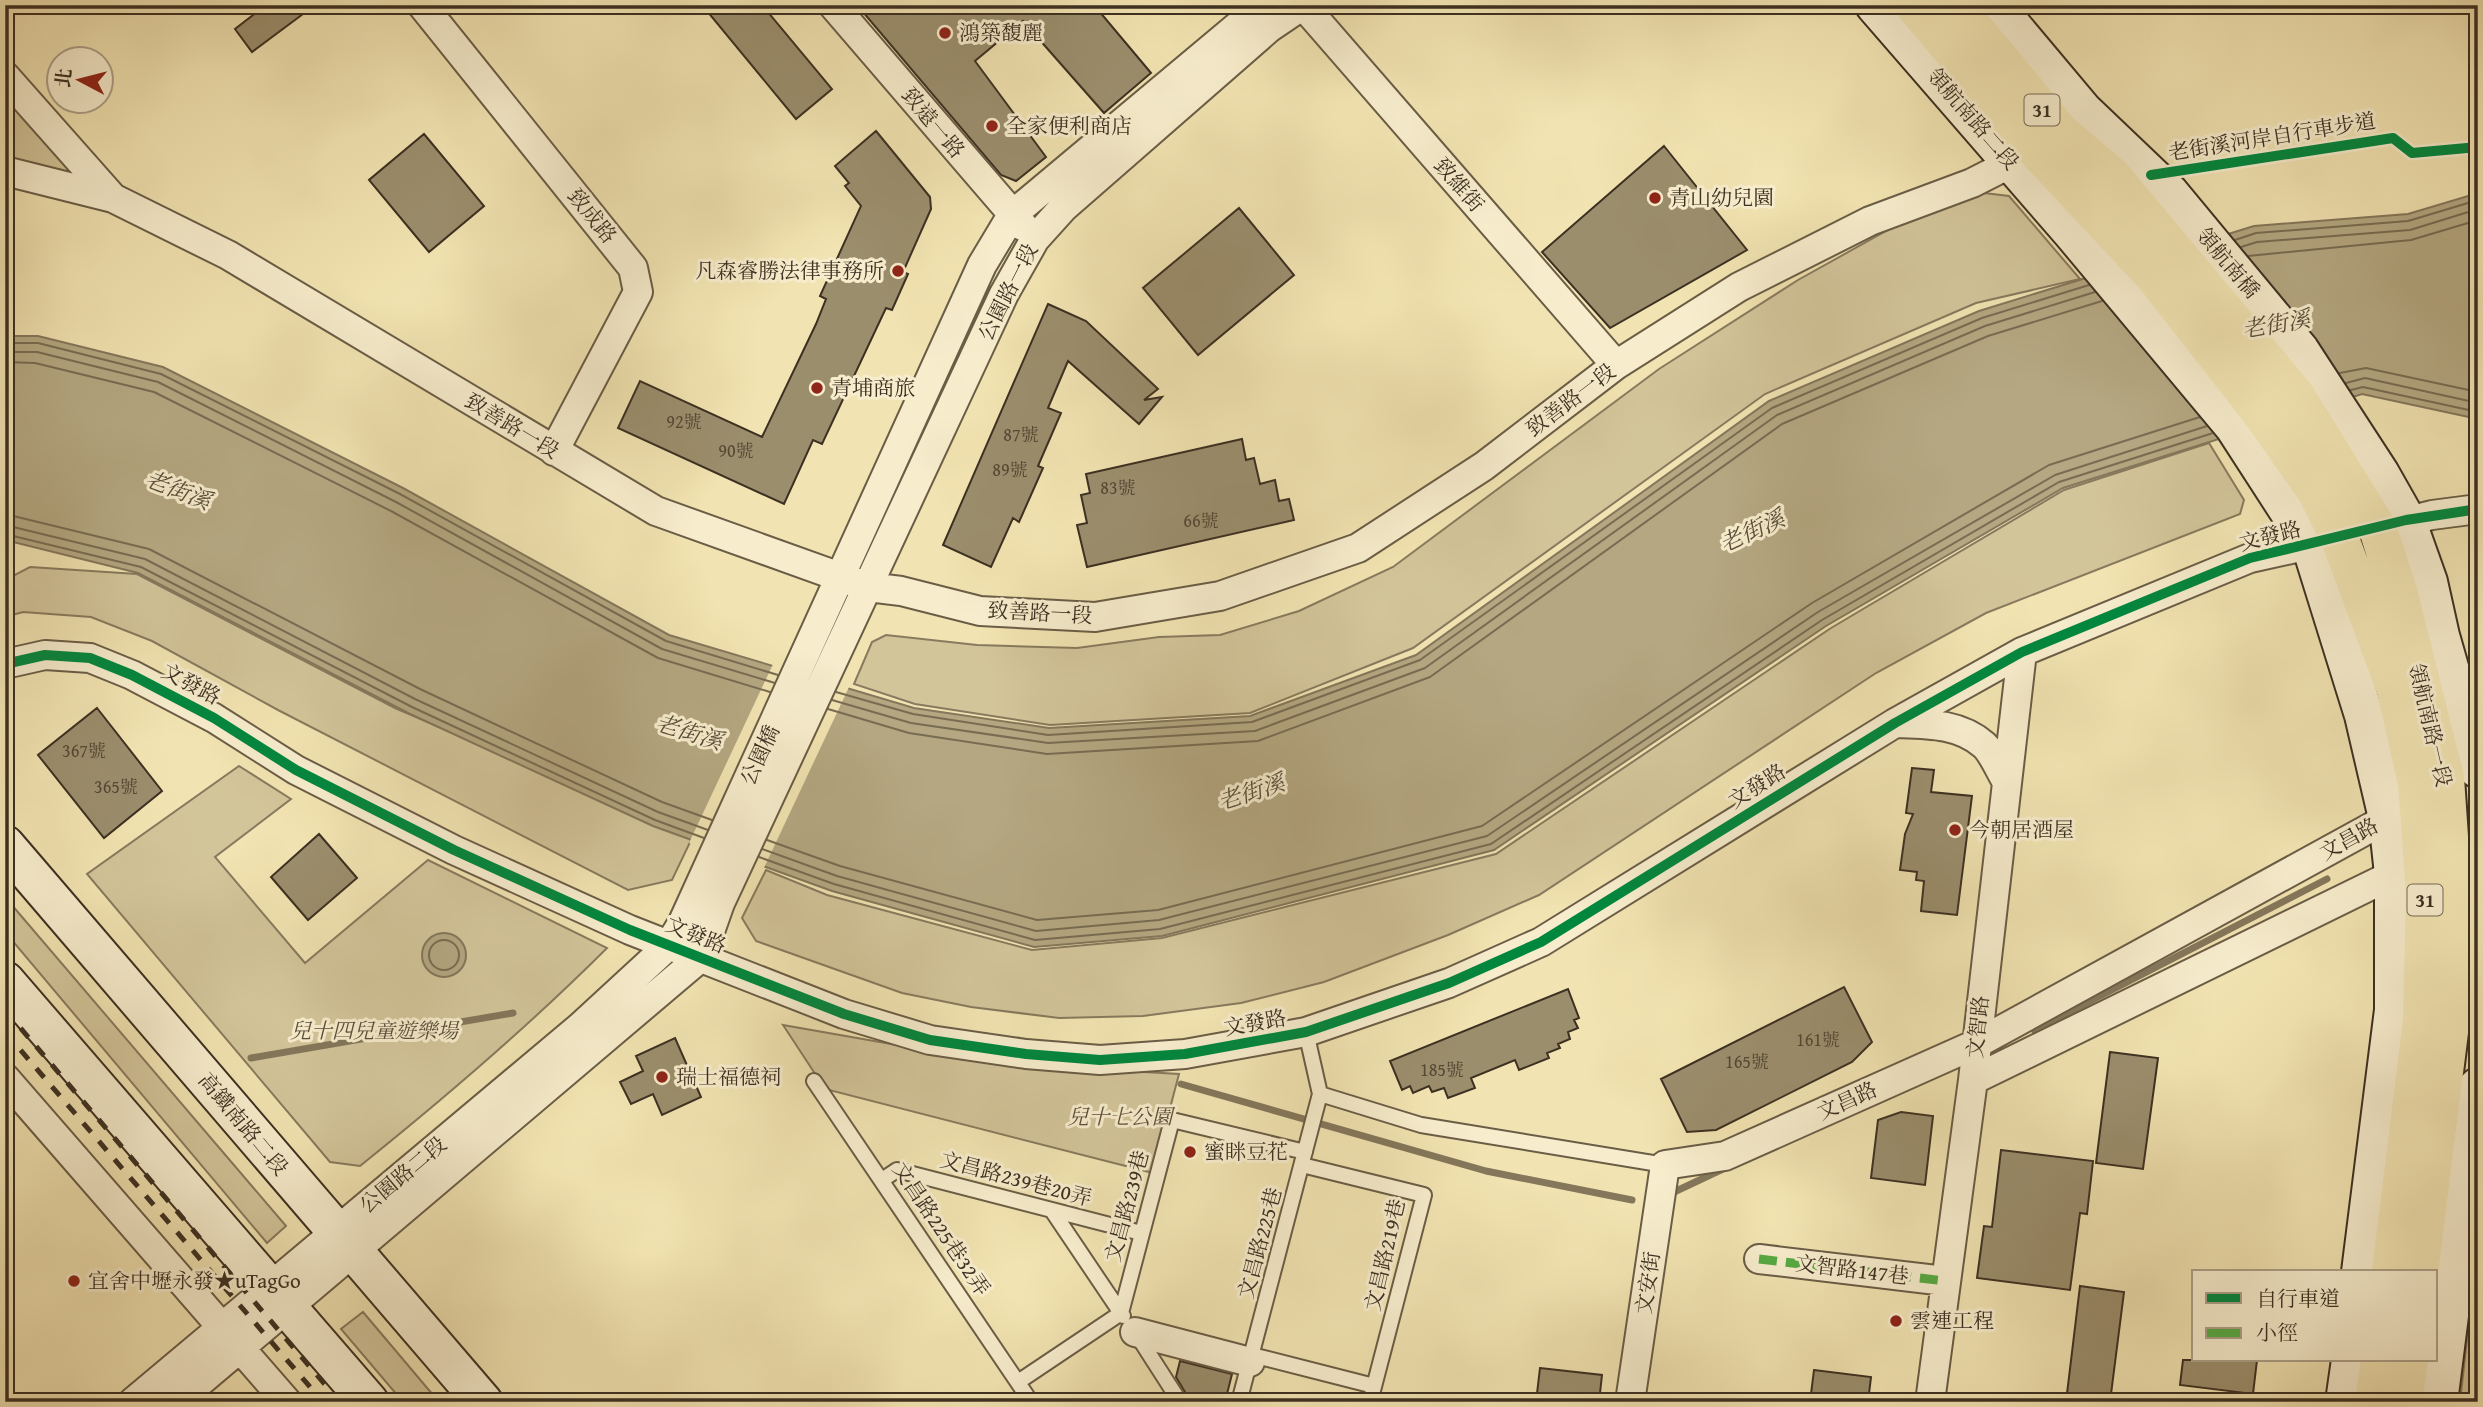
<svg xmlns="http://www.w3.org/2000/svg" width="2483" height="1407" viewBox="0 0 2483 1407" font-family="'Gentium Book Plus','Noto Serif TC',serif">
	<rect width="100%" height="100%" fill="#f2e4b2"/>
	<filter id="stains"><feTurbulence type="fractalNoise" baseFrequency=".00286" numOctaves="4"/><feColorMatrix values="0 0 0 0 .2 0 0 0 0 .09 0 0 0 0 .02 0 0 0 .5 -.17"/></filter>
	<radialGradient id="worn" r=".72"><stop offset=".6" stop-color="#630" stop-opacity="0"/><stop offset="1" stop-color="#630" stop-opacity=".3"/></radialGradient>
	<path fill="#d3c59a" stroke="#887a5e" stroke-width="2" d="M5,76L113,198L5,171Z
		M1984,193L2009,196L2080,279L1976,303L1765,394L1413,648L1250,713L1050,725L915,704L854,684L872,642L886,635L977,645L1077,648L1159,637L1220,635L1299,611L1393,567L1659,369L1798,280L1929,207Z
		M2209,443L2244,500L2240,514L1986,613L1876,673L1539,895L1448,935L1324,982L1241,1003L1143,1016L1059,1018L971,1007L902,993L756,941L742,918L766,870L827,895L1032,950L1162,938L1496,854L1831,628L2064,490Z
		M30,567L137,574L395,708L693,836L672,880L628,890L278,710L152,641L91,617L23,612L5,617V580Z
		M239,766L291,799L215,857L305,963L428,860L607,948C529,1026 446,1097 360,1166L330,1162L87,874Z
		M5,897L286,1226L267,1243L5,932Z
		M783,1025L1005,1064L1179,1074L1153,1173L825,1089Z
		M2478,1248V1402H2460L2477,1250Z
		M363,1312L439,1402H403L341,1329Z"/>
	<path fill="#b4a781" stroke="#84775b" stroke-width="2" d="M2478,193V419L2362,394L2063,488L1826,626L1494,850L1162,936L1034,947L832,891L653,826L408,713L138,573L5,540V336H38L163,367L403,488L669,635L914,708L1049,728L1250,716L1416,655L1769,401L1979,311L2254,226L2408,214Z
		M422 955a22 22 0 1 1 44 0a22 22 0 1 1-44 0Z"/>
	<path fill="#f2e4b2" d="M774,662L850,685L763,870L689,843Z"/>
	<g fill="none" stroke-linecap="round" stroke-linejoin="round">
		<path stroke="#786c52" stroke-width="2" d="M2235,240L2256,233L2408,221L2478,200
			M2241,247L2257,242L2410,230L2478,209
			M2248,256L2411,240L2478,220
			M5,343H38L161,374L400,494L666,641L778,675
			M5,352H37L158,382L396,502L662,649L775,683
			M5,362L35,363L154,392L391,511L658,658L770,692
			M2340,373L2366,368L2478,392
			M2346,383L2365,378L2478,403
			M2351,390L2363,387L2478,412
			M5,514L149,549L420,689L662,802L712,820
			M5,525L145,559L415,699L658,812L708,830
			M5,534L141,567L412,707L655,820L704,838
			M836,692L913,714L1048,735L1252,722L1420,660L1772,408L1982,318L2089,285
			M832,700L911,723L1048,743L1255,731L1425,668L1777,415L1985,326L2095,292
			M828,709L909,733L1047,754L1258,741L1430,677L1782,424L1988,336L2102,301
			M767,840L840,866L1037,920L1158,910L1482,826L1812,603L2049,465L2200,417
			M762,849L837,876L1036,931L1159,920L1487,836L1818,612L2055,475L2207,426
			M759,857L834,884L1035,940L1160,929L1491,844L1822,620L2059,482L2213,433
			M429 955a15 15 0 1 1 30 0a15 15 0 1 1-30 0Z"/>
		<path stroke="#84775b" stroke-width="7" d="M2034,1030L2327,879
			M251,1058L513,1013
			M1181,1084L1486,1171L1632,1200
			M1672,1193L1725,1168"/>
	</g>
	<path fill="#9b8e6d" stroke="#3c3022" stroke-width="2" d="M266,5H315L252,52L235,29Z
		M702,5H762L832,89L796,119Z
		M857,5H1094L1151,73L1104,113L1023,21L975,61L1046,157L1016,181L1001,175Z
		M876,131L930,197L931,209L903,272L908,274L892,310L886,308L822,444L813,440L784,504L618,428L640,381L762,437L816,324L826,299L820,296L861,206L845,186L849,183L835,166Z
		M424,134L484,206L429,252L369,180Z
		M1664,146L1747,250L1610,328L1542,252Z
		M1239,208L1294,275L1198,355L1143,288Z
		M1048,304L1086,321L1158,389L1144,400L1162,397L1139,424L1068,361L1048,408L1061,413L1038,466L1043,468L1019,522L1013,518L991,567L943,545Z
		M1242,439L1246,460L1254,458L1260,484L1275,480L1279,501L1289,499L1294,520L1087,567L1077,525L1087,523L1081,495L1090,493L1086,474Z
		M97,708L162,791L104,838L38,755Z
		M1912,768L1934,770L1931,792L1972,796L1957,915L1921,911L1924,881L1916,880L1917,872L1900,870L1905,834L1913,814L1906,813Z
		M319,834L357,878L308,920L271,877Z
		M1844,987L1872,1042L1852,1062L1716,1130L1687,1132L1661,1079Z
		M1568,989L1579,1018L1574,1020L1578,1028L1568,1032L1570,1039L1558,1044L1560,1048L1547,1053L1549,1058L1519,1070L1515,1060L1471,1078L1475,1088L1448,1098L1444,1088L1432,1092L1429,1086L1413,1093L1410,1086L1402,1090L1390,1061Z
		M675,1038L701,1097L662,1115L653,1094L631,1104L620,1082L643,1071L636,1056Z
		M2110,1052L2158,1058L2143,1169L2096,1163Z
		M1901,1112L1933,1116L1925,1185L1871,1178L1878,1120Z
		M2001,1150L2093,1161L2087,1214L2080,1213L2070,1290L1977,1278L1984,1226L1992,1227Z
		M2080,1286L2124,1292L2110,1402H2066Z
		M2183,1360H2257L2253,1394L2180,1385Z
		M1180,1361L1232,1374L1225,1402H1191L1176,1377Z
		M1540,1368L1602,1375L1599,1402H1536Z
		M1814,1370L1871,1377L1868,1402H1810Z"/>
	<g fill="none" stroke-linecap="round" stroke-linejoin="round">
		<defs>
			<path id="lane" d="M1306,1032L1320,1094L1421,1125L1665,1165
				M814,1081L1031,1402
				M1302,1165L1424,1195L1370,1402
				M882,1180L897,1170L1141,1233
				M1053,1212L1123,1316
				M1137,1335L1180,1402
				M1252,1355L1374,1386
				M1018,1382L1121,1313L1172,1120L1305,1152
				M1239,1402L1320,1094"/>
			<path id="street" d="M422,5L633,268L638,292L554,451
				M833,5L1023,226
				M5,76L113,198
				M5,171L113,198L228,255L656,511L868,587L901,591L980,611L1095,617L1220,596L1358,548L1484,466L1616,365L1739,287L1870,221L1972,183L2029,154
				M2388,526L2432,515L2478,509
				M5,664L45,655L90,658L132,675L214,718L296,770L454,850L630,930L844,1014L930,1040L1026,1054L1100,1060L1185,1054L1306,1032L1449,983L1541,942L1895,723L2022,652L2250,558L2328,541
				M1895,723C1926,724 1959,723 1984,745C1993,753 2000,771 2007,782
				M701,957L720,903L1004,294L1035,239L1063,208L1269,28L1303,5L1616,365
				M5,1078L287,1402
				M1973,1080L2394,874
				M1759,1259L1945,1281
				M1135,1332L1250,1362
				M133,1402L580,1027L669,945L683,922L982,265L1012,215L1263,5
				M176,1402L701,957
				M1630,1402L1665,1165L1725,1156L1976,1044L2388,818
				M1930,1402L1973,1080L2022,652"/>
			<path id="secondary" d="M1875,5L2072,232L2234,426L2311,545L2364,715L2388,818L2394,874V1010L2361,1272
				M1994,5L2083,111L2169,193L2300,351L2380,474L2406,520L2428,582L2440,636L2478,769
				M5,845L483,1402
				M5,981L369,1402
				M2345,1402L2351,1360
				M2438,1402L2478,1087"/>
			<path id="primary" d="M1914,5L2035,149L2154,276L2262,414L2316,491L2340,539L2396,690L2417,783L2425,894L2422,1020L2391,1272
				M1955,5L2060,132L2112,176L2296,396L2378,529L2399,595L2445,778L2453,896L2451,1016L2419,1272
				M2374,1402L2380,1360
				M2403,1402L2409,1360"/>
		</defs>
		<use href="#lane" stroke="#6a5d46" stroke-width="18"/>
		<use href="#street" stroke="#6a5d46" stroke-width="32"/>
		<use href="#secondary" stroke="#3c3022" stroke-width="42"/>
		<use href="#primary" stroke="#3c3022" stroke-width="42"/>
		<use href="#lane" stroke="#f7edcd" stroke-width="14"/>
		<use href="#street" stroke="#f7edcd" stroke-width="28"/>
		<use href="#secondary" stroke="#f7edcd" stroke-width="38"/>
		<use href="#primary" stroke="#f2e4b2" stroke-width="38"/>
		<path stroke="#3c3022" stroke-width="5" stroke-dasharray="12 12" stroke-linecap="butt" d="M5,1010L340,1402
			M5,1032L323,1402"/>
		<path stroke="#55ab43" stroke-width="9" stroke-dasharray="18 9" stroke-linecap="butt" d="M1759,1259L1945,1281"/>
		<defs>
			<path id="cycleway" d="M2151,175L2393,138L2412,153L2478,147
				M5,664L45,655L90,658L132,675L214,718L296,770L454,850L630,930L844,1014L930,1040L1026,1054L1100,1060L1185,1054L1306,1032L1449,983L1541,942L1895,723L2022,652L2250,558L2406,520L2478,509"/>
		</defs>
		<use href="#cycleway" stroke="#f7edcd" stroke-width="15"/>
		<use href="#cycleway" stroke="#00873e" stroke-width="10"/>
	</g>
	<g fill="#8f2418" stroke="#f7edcd" stroke-width="2.5">
		<circle cx="945" cy="33" r="7"/>
		<circle cx="992" cy="126" r="7"/>
		<circle cx="1655" cy="198" r="7"/>
		<circle cx="898" cy="271" r="7"/>
		<circle cx="817" cy="388" r="7"/>
		<circle cx="1955" cy="830" r="7"/>
		<circle cx="662" cy="1077" r="7"/>
		<circle cx="1190" cy="1152" r="7"/>
		<circle cx="74" cy="1281" r="7"/>
		<circle cx="1896" cy="1321" r="7"/>
	</g>
	<g text-anchor="middle" stroke-width="6" stroke-linejoin="round" paint-order="stroke">
		<g font-size="18" fill="#544835">
			<text x="684" y="428">92號</text>
			<text x="1021" y="441">87號</text>
			<text x="736" y="457">90號</text>
			<text x="1010" y="476">89號</text>
			<text x="1118" y="494">83號</text>
			<text x="1201" y="527">66號</text>
			<text x="84" y="757">367號</text>
			<text x="116" y="793">365號</text>
			<text x="1818" y="1046">161號</text>
			<text x="1747" y="1068">165號</text>
			<text x="1442" y="1076">185號</text>
		</g>
		<g fill="#f7edcd" stroke="#746955" stroke-width="2">
			<rect x="2024.5" y="94.5" width="35" height="31" rx="5"/>
			<rect x="2407.5" y="884.5" width="35" height="31" rx="5"/>
		</g>
		<g font-size="19" font-weight="bold" fill="#3c3022">
			<text x="2042" y="117">31</text>
			<text x="2425" y="907">31</text>
		</g>
		<g font-size="21" fill="#3c3022" stroke="#f7edcd" text-anchor="start">
			<text x="959" y="40">鴻築馥麗</text>
			<text x="1006" y="133">全家便利商店</text>
			<text x="1669" y="205">青山幼兒園</text>
			<text x="884" y="278" text-anchor="end">凡森睿勝法律事務所</text>
			<text x="831" y="395">青埔商旅</text>
			<text x="1969" y="837">今朝居酒屋</text>
			<text x="676" y="1084">瑞士福德祠</text>
			<text x="1204" y="1159">蜜眯豆花</text>
			<text x="88" y="1288">宜舍中壢永發★uTagGo</text>
			<text x="1910" y="1328">雲連工程</text>
		</g>
		<g font-size="21" fill="#3c3022" stroke="#f7edcd">
			<text transform="translate(1973 119) rotate(49)" y="7">領航南路二段</text>
			<text transform="translate(933 123) rotate(50)" y="7">致遠一路</text>
			<text transform="translate(2272 137) rotate(-9)" y="7">老街溪河岸自行車步道</text>
			<text transform="translate(1459 185) rotate(49)" y="7">致維街</text>
			<text transform="translate(592 216) rotate(51)" y="7">致成路</text>
			<text transform="translate(2228 263) rotate(50)" y="7">領航南橋</text>
			<text transform="translate(1008 292) rotate(-63)" y="7">公園路一段</text>
			<text transform="translate(1571 400) rotate(-37)" y="7">致善路一段</text>
			<text transform="translate(512 426) rotate(31)" y="7">致善路一段</text>
			<text transform="translate(2270 536) rotate(-14)" y="7">文發路</text>
			<text transform="translate(1040 613) rotate(3)" y="7">致善路一段</text>
			<text transform="translate(191 684) rotate(28)" y="7">文發路</text>
			<text transform="translate(2430 725) rotate(77)" y="7">領航南路一段</text>
			<text transform="translate(760 755) rotate(-65)" y="7">公園橋</text>
			<text transform="translate(1757 786) rotate(-32)" y="7">文發路</text>
			<text transform="translate(2349 839) rotate(-29)" y="7">文昌路</text>
			<text transform="translate(696 935) rotate(22)" y="7">文發路</text>
			<text transform="translate(1255 1023) rotate(-10)" y="7">文發路</text>
			<text transform="translate(1978 1027) rotate(-84)" y="7">文智路</text>
			<text transform="translate(1847 1101) rotate(-24)" y="7">文昌路</text>
			<text transform="translate(243 1124) rotate(50)" y="7">高鐵南路二段</text>
			<text transform="translate(403 1175) rotate(-40)" y="7">公園路二段</text>
			<text transform="translate(1016 1179) rotate(15)" y="7">文昌路239巷20弄</text>
			<text transform="translate(1127 1206) rotate(-75)" y="7">文昌路239巷</text>
			<text transform="translate(941 1229) rotate(56)" y="7">文昌路225巷32弄</text>
			<text transform="translate(1260 1243) rotate(-75)" y="7">文昌路225巷</text>
			<text transform="translate(1385 1255) rotate(-77)" y="7">文昌路219巷</text>
			<text transform="translate(1852 1270) rotate(7)" y="7">文智路147巷</text>
			<text transform="translate(1648 1283) rotate(-82)" y="7">文安街</text>
		</g>
		<g font-size="21" font-style="italic" fill="#5a4e3a" stroke="#f7edcd">
			<text x="374" y="1038">兒十四兒童遊樂場</text>
			<text x="1120" y="1124">兒十七公園</text>
		</g>
		<g font-size="23" font-style="italic" fill="#5a4e3a" stroke="#f7edcd">
			<text transform="translate(2276 324) rotate(-10)" y="8">老街溪</text>
			<text transform="translate(178 490) rotate(21)" y="8">老街溪</text>
			<text transform="translate(1752 531) rotate(-25)" y="8">老街溪</text>
			<text transform="translate(689 732) rotate(17)" y="8">老街溪</text>
			<text transform="translate(1251 792) rotate(-18)" y="8">老街溪</text>
		</g>
	</g>
	<rect width="2483" height="1407" fill="none" stroke="#f2e4b2" stroke-width="28"/>
	<rect x="7" y="7" width="2469" height="1393" fill="none" stroke="#3c3022" stroke-width="3.5"/>
	<rect x="14" y="14" width="2455" height="1379" fill="none" stroke="#3c3022" stroke-width="2"/>
	<rect x="2192" y="1270" width="245" height="91" fill="#f7edcd" stroke="#aca189" stroke-width="2"/>
	<rect x="2206" y="1293" width="35" height="10" fill="#00873e" stroke="#aca189" stroke-width="2"/>
	<text x="2256" y="1306" font-size="21" fill="#3c3022">自行車道</text>
	<rect x="2206" y="1328" width="35" height="10" fill="#55ab43" stroke="#aca189" stroke-width="2"/>
	<text x="2256" y="1340" font-size="21" fill="#3c3022">小徑</text>
	<g transform="translate(80 80) rotate(277)"><circle r="33" fill="#f7edcd" stroke="#aca189" stroke-width="2"/>
	<path d="M0-5L12 26L0 18L-12 26Z" fill="#8f2418"/>
	<text y="-10" font-size="19" font-weight="bold" text-anchor="middle" fill="#3c3022">北</text>
	</g>
	<rect width="100%" height="100%" filter="url(#stains)"/>
	<rect width="100%" height="100%" fill="url(#worn)"/>
</svg>
